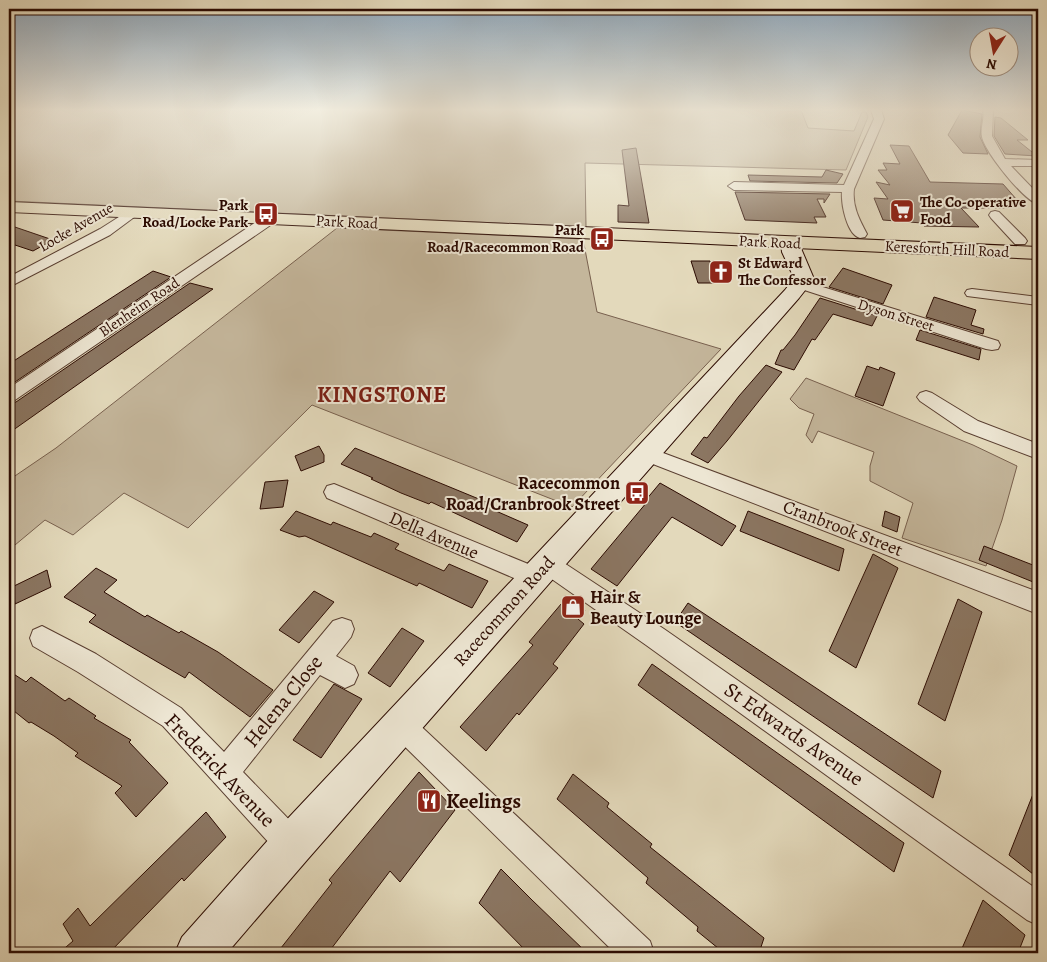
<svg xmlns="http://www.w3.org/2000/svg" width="1047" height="962" viewBox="0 0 1047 962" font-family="Alegreya,serif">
	<rect width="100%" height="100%" fill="#e3d9bb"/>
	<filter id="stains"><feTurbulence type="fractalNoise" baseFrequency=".004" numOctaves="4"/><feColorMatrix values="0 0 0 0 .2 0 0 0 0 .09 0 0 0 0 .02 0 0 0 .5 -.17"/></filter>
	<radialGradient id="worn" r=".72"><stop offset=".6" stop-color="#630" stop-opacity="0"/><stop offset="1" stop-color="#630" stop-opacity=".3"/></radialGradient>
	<path fill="#c4b69b" stroke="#78604e" d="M9,110H801L808,128L854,131L862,112H866L868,117L846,170L585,163L586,227L9,201Z
		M337,228L583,239L597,312L721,349L572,507L312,405L188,528L124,493L73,535L45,520L9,550V480L56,448Z
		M806,378L973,445L1017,466L1002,520L986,566L902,538L913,503L870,481V466L874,452L818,431L812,443L806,435L814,414L799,408L790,399Z"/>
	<path fill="#8b7662" stroke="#2b0a01" d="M962,110L982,114L980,137L988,154L963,153L948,135Z
		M995,117L1001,118L1028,140H1017L1037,156L1005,154L994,136Z
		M890,145L909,146L930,182L1003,184L1017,200H1002L1011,208H961L979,227L924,226L922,223L883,220L874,198L888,199L876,182L890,185L878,170H887L883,163L900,164Z
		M636,148L649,223L618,222V205L629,206L622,150Z
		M826,170L843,174L837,183L750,181L748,175L822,177Z
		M735,192L830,194L824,203V199H817L826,217H814L817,223L745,220Z
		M9,225L53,240L33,251L9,243Z
		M691,261H710L716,283H698Z
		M843,268L892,285L883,304L829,287Z
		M153,271L171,277L9,386V364Z
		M190,283L213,289L9,433V404L16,402Z
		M934,297L976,310L971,325L984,329L983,334L926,317Z
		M820,298L877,316L872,326L833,314L815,340L812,339L794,370L775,364L781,350H783L795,335Z
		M920,330L981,349L979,360L916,340Z
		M766,365L782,372L727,441L708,463L691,454L704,437L707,438L739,396Z
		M867,366L879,370L880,367L895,373L883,406L855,396Z
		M319,446L324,455V462L301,471L295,456Z
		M355,448L491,504L489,508L528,525L517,542L431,502L429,504L401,493L371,479L373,478L341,464Z
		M288,480L283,507L260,509L265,482Z
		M660,483L736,526L722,546L672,517L617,586L591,569L647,502L645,501Z
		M296,511L331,525L333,522L371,537L374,533L399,544L395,549L444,571L449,564L488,581L472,608L419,583L417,586L305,536L299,537L280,530Z
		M748,511L844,549L839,571L740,531Z
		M885,511L900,517L897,532L882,526Z
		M984,546L1038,567V584L979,560Z
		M873,554L898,568L856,668L829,651Z
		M96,568L117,580L104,592L145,617L147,615L179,633L181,631L218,652L273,690L250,717L189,672L185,678L89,622L96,615L64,597Z
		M47,570L51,587L15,604L12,587Z
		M314,591L334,602L299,643L279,630Z
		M567,597L585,610L578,619L584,624L553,664L558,668L519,715L517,713L486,751L460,727L533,645L529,642Z
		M958,599L982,612L945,721L918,704Z
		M688,603L941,771L933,798L675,622Z
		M402,628L424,641L390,687L368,673Z
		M652,664L904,843L894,872L638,685Z
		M9,671L26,682L31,677L65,701L69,698L96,716L94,718L131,740L129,742L168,783L136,817L115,793L122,786L75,756L78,753L54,736L31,722L29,723L9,707Z
		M334,684L362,699L321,758L293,740Z
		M419,772L455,810L400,882L390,871L328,953H277L332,883L329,880Z
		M573,774L609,803L607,807L652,844L650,847L764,938L759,953H724L697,931L698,927L646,883L648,878L557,799Z
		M1037,784H1038V878L1009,855Z
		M206,812L226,837L184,881L182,878L109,953H59L73,941L63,924L78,908L90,926Z
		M501,869L532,900L587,953H528L479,903Z
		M983,900L1025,935L1018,953H960Z"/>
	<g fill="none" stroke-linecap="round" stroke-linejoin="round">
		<defs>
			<path id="street" d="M871,110H881L884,119L854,189C852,206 859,219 867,234L865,237L860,238C847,235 841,204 842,192L734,190L728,186L734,182L844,185L874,119Z
				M983,110H993L992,136L1005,159L1038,160V166H1011L1038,194V204C1024,201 985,152 982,137C980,128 985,119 983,110Z
				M133,208L137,209L139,212L137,215L110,235L9,287V277L100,229Z
				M995,211L999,212L1025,238L1027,241L1025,244H1015L991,218L989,215L991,212Z
				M270,215L276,219L275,222L15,400L9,402V388L265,216Z
				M800,280L998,341L1000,345L998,349L992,350L986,349L795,287L793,284L795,281Z
				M972,289L1038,297V305L967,296L965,293L967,290Z
				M926,391L932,393L978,421L1038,444V459L964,431L920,401L917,397L920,393Z
				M647,447L1038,592V614L640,459L637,454L640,449Z
				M334,484L538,568L536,564L539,557L547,554L555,557L664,629L1038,890V925L1027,920L646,645L546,575L543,584L535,587L327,498L324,492L327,486Z
				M342,618L351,621L354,629L351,637L336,656L354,666L358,675L354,684L345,688L320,675L243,772L303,834L307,845L303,856L292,860L281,856L163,726L78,672L33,646L30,638L33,630L42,626L96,654L181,708L224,752L333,621Z
				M401,712L410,716L650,941L654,953H615L392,734L388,725L392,716Z"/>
			<path id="secondary" d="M790,237L797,239L814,279L799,298L307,860L227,953H175L182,937L277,830L785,290L794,278L782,252L781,243L783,239Z"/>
			<path id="highway" d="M9,202L1038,247V259L9,212Z"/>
		</defs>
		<use href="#street" stroke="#593e30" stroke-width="2"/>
		<use href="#secondary" stroke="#2b0a01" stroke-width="2"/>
		<use href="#highway" stroke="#2b0a01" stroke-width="2"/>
		<use href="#street" fill="#ede6d3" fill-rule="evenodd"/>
		<use href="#secondary" fill="#ede6d3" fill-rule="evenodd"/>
		<use href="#highway" fill="#e3d9bb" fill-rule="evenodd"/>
	</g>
	<linearGradient id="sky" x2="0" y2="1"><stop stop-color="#8da7bd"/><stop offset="0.45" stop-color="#f2eee0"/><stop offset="1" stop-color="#f2eee0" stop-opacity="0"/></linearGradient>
	<rect width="1047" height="244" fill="url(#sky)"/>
	<defs>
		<symbol id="supermarket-square" viewBox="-11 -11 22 22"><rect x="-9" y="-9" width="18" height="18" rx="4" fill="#8f2418" stroke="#ede6d3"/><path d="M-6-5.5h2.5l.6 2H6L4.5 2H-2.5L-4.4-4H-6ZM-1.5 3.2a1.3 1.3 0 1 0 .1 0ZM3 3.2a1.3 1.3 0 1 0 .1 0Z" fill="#fff"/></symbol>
		<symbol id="bus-square" viewBox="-11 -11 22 22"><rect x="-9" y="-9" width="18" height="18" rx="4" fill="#8f2418" stroke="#ede6d3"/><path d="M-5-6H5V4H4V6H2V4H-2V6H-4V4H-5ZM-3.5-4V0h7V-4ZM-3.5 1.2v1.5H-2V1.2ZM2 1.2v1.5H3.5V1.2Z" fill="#fff"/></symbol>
		<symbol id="church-square" viewBox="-11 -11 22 22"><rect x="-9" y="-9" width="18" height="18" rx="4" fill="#8f2418" stroke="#ede6d3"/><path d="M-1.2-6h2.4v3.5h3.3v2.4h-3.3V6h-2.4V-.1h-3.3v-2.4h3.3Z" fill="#fff"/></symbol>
		<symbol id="shop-square" viewBox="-11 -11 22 22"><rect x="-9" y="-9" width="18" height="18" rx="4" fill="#8f2418" stroke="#ede6d3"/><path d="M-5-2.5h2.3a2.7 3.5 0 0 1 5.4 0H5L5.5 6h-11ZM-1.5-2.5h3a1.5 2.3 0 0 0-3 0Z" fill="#fff"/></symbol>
		<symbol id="restaurant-square" viewBox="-11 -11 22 22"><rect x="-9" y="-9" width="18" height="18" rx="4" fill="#8f2418" stroke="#ede6d3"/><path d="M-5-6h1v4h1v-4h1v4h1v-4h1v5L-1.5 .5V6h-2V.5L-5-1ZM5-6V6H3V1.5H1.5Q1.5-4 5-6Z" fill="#fff"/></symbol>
	</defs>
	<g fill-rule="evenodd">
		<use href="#supermarket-square" x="888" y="197" width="28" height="28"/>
		<use href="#bus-square" x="252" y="200" width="28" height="28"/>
		<use href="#bus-square" x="588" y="225" width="28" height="28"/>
		<use href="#church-square" x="707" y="258" width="28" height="28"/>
		<use href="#bus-square" x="623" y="479" width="28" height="28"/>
		<use href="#shop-square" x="559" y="593" width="28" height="28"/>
		<use href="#restaurant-square" x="415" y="787" width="28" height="28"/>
	</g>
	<g text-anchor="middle" stroke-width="4" stroke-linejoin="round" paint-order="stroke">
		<g font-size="15" font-weight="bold" fill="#2b0a01" stroke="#ede6d3" text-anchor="start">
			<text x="920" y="207">The Co-operative<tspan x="920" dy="17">Food</tspan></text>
			<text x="248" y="210" text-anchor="end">Park<tspan x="248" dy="17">Road/Locke Park</tspan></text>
			<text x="584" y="235" text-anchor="end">Park<tspan x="584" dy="17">Road/Racecommon Road</tspan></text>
			<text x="738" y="268">St Edward<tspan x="738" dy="17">The Confessor</tspan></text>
		</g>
		<g font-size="15" fill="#2b0a01" stroke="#ede6d3">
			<text transform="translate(347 222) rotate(3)" y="5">Park Road</text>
			<text transform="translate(76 227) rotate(-30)" y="5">Locke Avenue</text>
			<text transform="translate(770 242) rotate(3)" y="5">Park Road</text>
			<text transform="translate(947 249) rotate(3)" y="5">Keresforth Hill Road</text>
			<text transform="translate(139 307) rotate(-34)" y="5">Blenheim Road</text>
			<text transform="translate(896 315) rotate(17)" y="5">Dyson Street</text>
		</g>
		<g font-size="18" font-weight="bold" fill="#2b0a01" stroke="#ede6d3" text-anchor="end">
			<text x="620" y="489">Racecommon<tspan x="620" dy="21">Road/Cranbrook Street</tspan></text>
			<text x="590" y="603" text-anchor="start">Hair &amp;<tspan x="590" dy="21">Beauty Lounge</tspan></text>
		</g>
		<g font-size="18" fill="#2b0a01" stroke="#ede6d3">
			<text transform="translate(843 528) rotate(21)" y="6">Cranbrook Street</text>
			<text transform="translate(434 535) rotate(23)" y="6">Della Avenue</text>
			<text transform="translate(504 611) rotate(-48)" y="6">Racecommon Road</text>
		</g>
		<g font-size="21" fill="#2b0a01" stroke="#ede6d3">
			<text transform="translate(283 701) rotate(-51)" y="7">Helena Close</text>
			<text transform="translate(794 734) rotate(35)" y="7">St Edwards Avenue</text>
			<text transform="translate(220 770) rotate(46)" y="7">Frederick Avenue</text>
		</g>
		<g font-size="21" font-weight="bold" fill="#2b0a01" stroke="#ede6d3" text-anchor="start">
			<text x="446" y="808">Keelings</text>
		</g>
		<g font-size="22" font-weight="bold" letter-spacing="1" fill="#7a1f14" stroke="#ede6d3">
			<text x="382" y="402">KINGSTONE</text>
		</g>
	</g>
	<rect width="1047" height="962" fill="none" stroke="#e3d9bb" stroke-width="30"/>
	<rect x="10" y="10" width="1027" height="942" fill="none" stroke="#2b0a01" stroke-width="2.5"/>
	<rect x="15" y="15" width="1017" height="932" fill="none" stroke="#2b0a01"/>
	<g transform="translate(994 52) rotate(191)"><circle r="24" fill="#ede6d3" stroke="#9f8e7f"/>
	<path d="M0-4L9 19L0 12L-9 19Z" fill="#8f2418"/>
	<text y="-8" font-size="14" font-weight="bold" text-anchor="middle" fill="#2b0a01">N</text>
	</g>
	<rect width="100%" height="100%" filter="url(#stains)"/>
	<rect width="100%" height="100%" fill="url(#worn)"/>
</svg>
